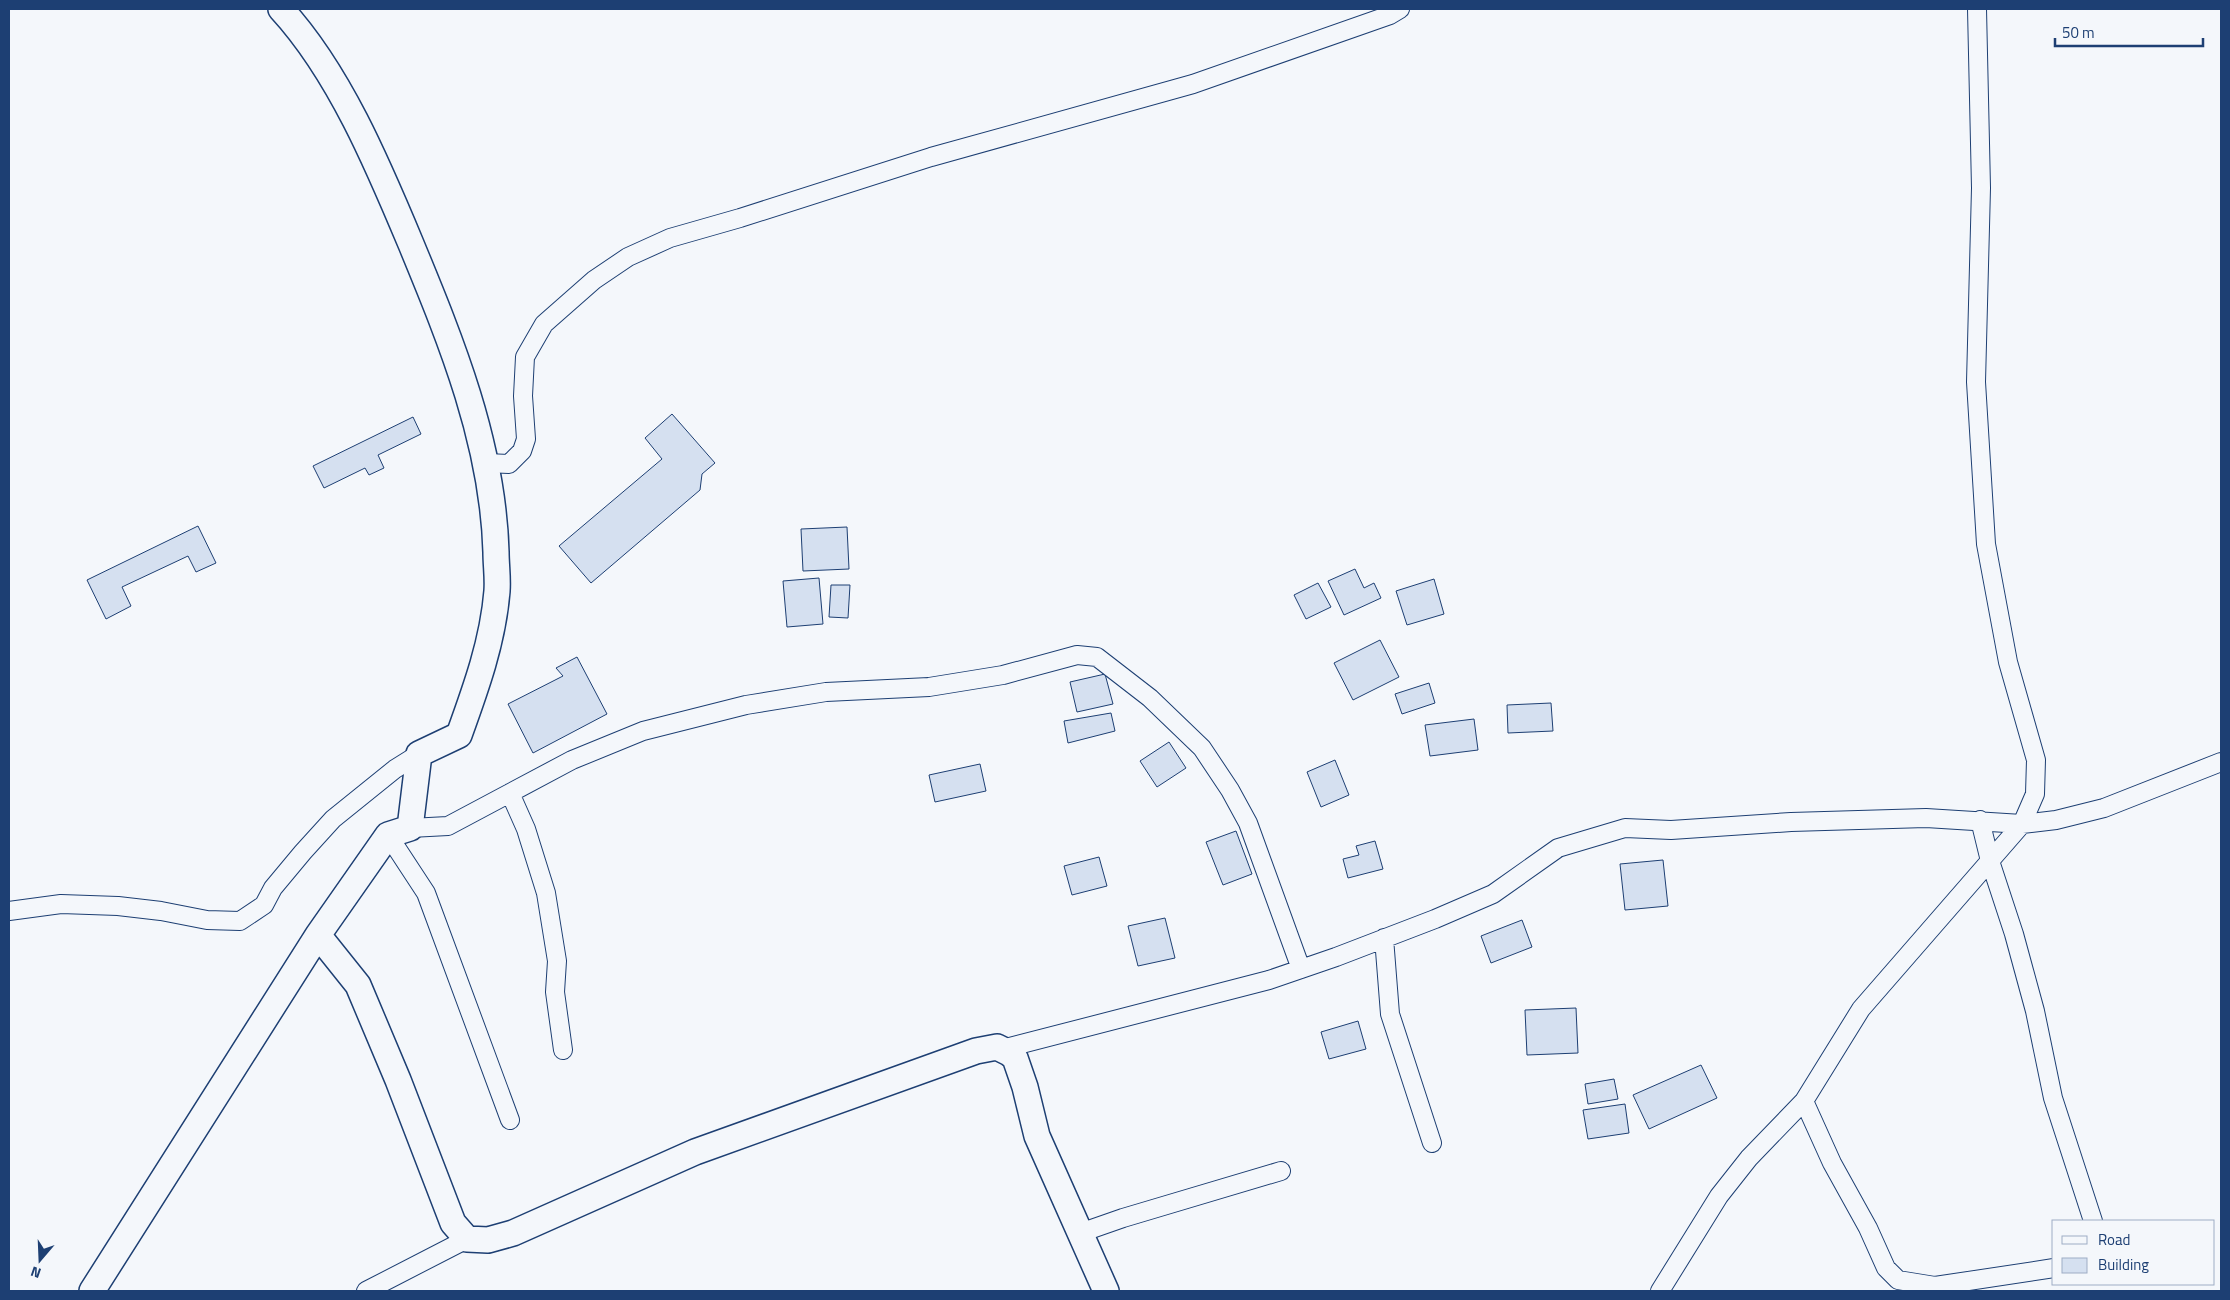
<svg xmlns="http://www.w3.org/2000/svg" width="2230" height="1300" viewBox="0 0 2230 1300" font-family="'Titillium Web',sans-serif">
	<rect width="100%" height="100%" fill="#f4f7fb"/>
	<path fill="#d5e0f0" stroke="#1d3f73" d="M672,414L715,463L702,474L700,490L591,583L559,546L662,459L645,438Z
		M413,417L421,434L378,455L384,468L369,475L365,468L324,488L313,466Z
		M198,526L216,563L196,572L188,556L122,587L131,606L106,619L87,580Z
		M847,527L849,569L803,571L801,529Z
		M1355,569L1364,588L1374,583L1381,598L1344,615L1328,581Z
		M819,578L823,624L787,627L783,581Z
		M1434,579L1444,614L1407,625L1396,591Z
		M1318,583L1331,607L1306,619L1294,595Z
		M831,585H850L848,618L829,617Z
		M1380,640L1399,677L1353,700L1334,663Z
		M577,657L607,714L533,753L508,704L563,676L556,668Z
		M1105,674L1113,704L1077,712L1070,682Z
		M1429,683L1435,703L1402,714L1395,694Z
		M1551,703L1553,731L1508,733L1507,705Z
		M1111,713L1115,731L1068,743L1064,721Z
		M1474,719L1478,750L1430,756L1425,725Z
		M1169,742L1186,768L1157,787L1140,761Z
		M1335,760L1349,795L1321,807L1307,772Z
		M980,764L986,791L935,802L929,775Z
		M1236,831L1252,874L1223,885L1206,842Z
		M1375,841L1383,869L1348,878L1343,859L1359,855L1356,846Z
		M1099,857L1107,886L1072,895L1064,866Z
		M1663,860L1668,906L1625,910L1620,864Z
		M1165,918L1175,958L1138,966L1128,926Z
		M1522,920L1532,947L1491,963L1481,936Z
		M1576,1008L1578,1053L1527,1055L1525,1010Z
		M1358,1021L1366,1049L1329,1059L1321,1032Z
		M1701,1065L1717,1098L1649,1129L1633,1095Z
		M1614,1079L1618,1099L1588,1104L1585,1084Z
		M1625,1104L1629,1133L1588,1139L1583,1110Z"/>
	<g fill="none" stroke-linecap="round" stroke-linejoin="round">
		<defs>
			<path id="street" d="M486,463L509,464L522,451L526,439L523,396L525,357L544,324L594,280L628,257L670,238L740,218L931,157L1193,84L1390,15L1400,9
				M510,793L526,829L546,893L557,961L555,992L563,1050
				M1980,820L1990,861L2014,934L2035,1011L2053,1098L2093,1221
				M410,828L448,826L572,760L643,731L746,705L826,692L929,687L1003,675L1077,655L1097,657L1150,698L1202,748L1230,790L1248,823L1301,969
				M388,835L426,893L510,1120
				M9,911L61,904L118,906L161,911L207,920L240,921L264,905L273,888L303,852L333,819L395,769L419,754
				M1384,938L1390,1014L1432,1143
				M1002,1049L1269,980L1336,957L1435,919L1493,894L1558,848L1625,828L1671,830L1791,822L1926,818L2022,824L2056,820L2104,808L2221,762
				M1804,1101L1832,1163L1868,1228L1886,1268L1898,1280L1935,1286L2054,1268
				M1080,1233L1123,1218L1281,1171
				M366,1291L467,1239
				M1660,1291L1719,1196L1749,1158L1804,1101L1861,1009L2022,824L2035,794L2036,760L2008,662L1986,544L1976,382L1981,188L1977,9"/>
			<path id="secondary" d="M318,935L358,985L398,1080L453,1223L467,1239L488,1240L513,1233L695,1152L976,1051L997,1047L1009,1053L1015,1058L1025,1087L1037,1136L1106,1291
				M92,1291L318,935L388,835L410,828L419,754L459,735C476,688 493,641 497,591C498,578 496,565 496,552C493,444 452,343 411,244C378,165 339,72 281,9"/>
		</defs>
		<use href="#street" stroke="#1d3f73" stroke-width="20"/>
		<use href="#secondary" stroke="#1d3f73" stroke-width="28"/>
		<use href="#street" stroke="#f4f7fb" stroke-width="18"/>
		<use href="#secondary" stroke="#f4f7fb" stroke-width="25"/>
	</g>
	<rect width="2230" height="1300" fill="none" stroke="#1d3f73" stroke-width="20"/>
	<rect x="2052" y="1220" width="162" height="65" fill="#f4f7fb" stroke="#9eadc5"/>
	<rect x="2062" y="1236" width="25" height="8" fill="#f4f7fb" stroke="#9eadc5"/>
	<text x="2098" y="1245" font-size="15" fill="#1d3f73">Road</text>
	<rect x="2062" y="1258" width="25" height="15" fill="#d5e0f0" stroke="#9eadc5"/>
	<text x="2098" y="1270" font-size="15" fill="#1d3f73">Building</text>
	<g transform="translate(40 1260) rotate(199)" stroke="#f4f7fb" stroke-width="4" paint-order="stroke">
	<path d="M0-4L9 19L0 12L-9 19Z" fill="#1d3f73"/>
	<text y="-8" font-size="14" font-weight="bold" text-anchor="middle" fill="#1d3f73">N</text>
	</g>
	<path d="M2055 38v8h148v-8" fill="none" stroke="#1d3f73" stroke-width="2.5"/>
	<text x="2062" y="38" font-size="15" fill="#1d3f73" stroke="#f4f7fb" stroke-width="4" paint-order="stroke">50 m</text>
</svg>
